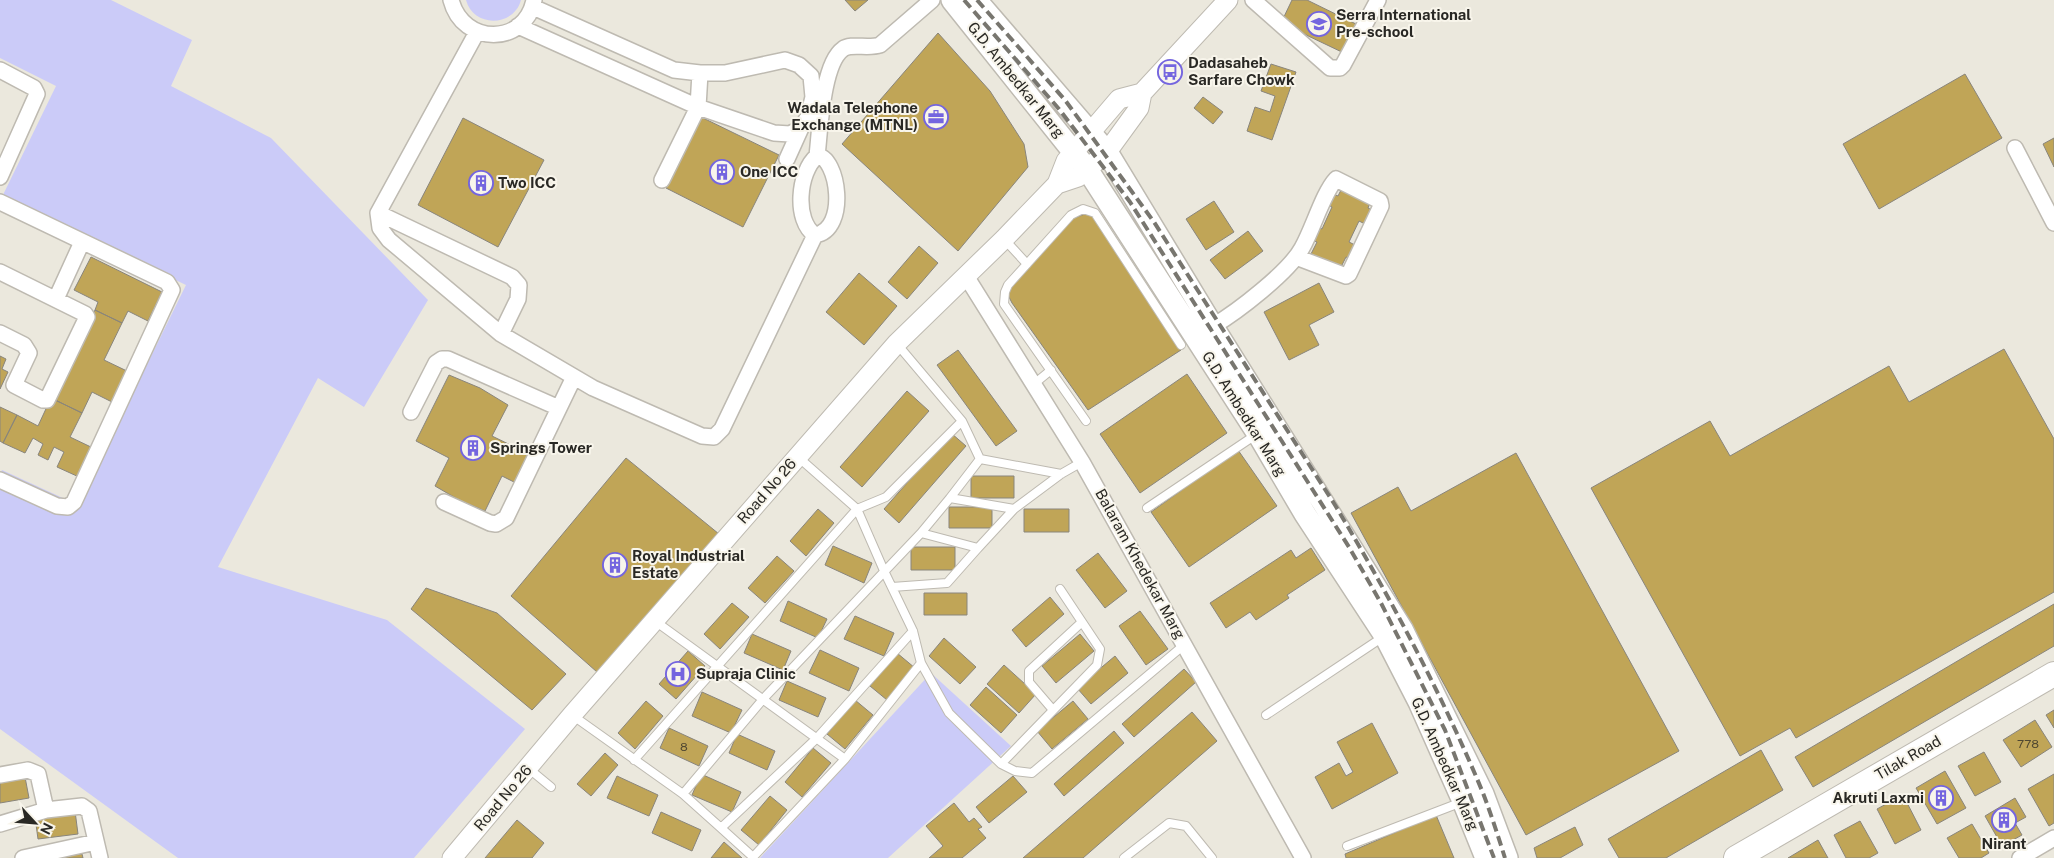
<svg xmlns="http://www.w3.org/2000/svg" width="2054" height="858" viewBox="0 0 2054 858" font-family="'Public Sans',sans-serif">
	<rect width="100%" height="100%" fill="#ebe8dd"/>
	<path fill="#cbcbf8" d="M0,0H111L192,40L171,86L271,138L428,300L364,407L318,378L218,567L387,620L525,729L414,858H178L0,729V474L2,470L78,505L186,285L2,197L56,86L0,58Z
		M466,0H521C514,27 473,28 466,0Z
		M931,673L1011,746L888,858H760Z"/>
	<path fill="#c0a557" stroke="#89857c" d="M845,0H868L855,11Z
		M1292,0H1307L1360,26L1346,54L1281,23Z
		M938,33L990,91L1024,144L1028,167L958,251L842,144Z
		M1271,64L1296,72L1272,140L1247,131L1255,107L1270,112L1275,96L1261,91Z
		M1965,74L2002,138L1879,209L1843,144Z
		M1203,97L1223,112L1213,124L1194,108Z
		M701,117L779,155L743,227L666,188Z
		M463,118L544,160L498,247L418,205Z
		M2054,138V167L2043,144Z
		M1344,184L1372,198L1368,208L1374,211L1367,225L1359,221L1349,242L1357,246L1351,259L1346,257L1340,269L1311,254L1317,242L1311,240L1317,227L1322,229L1332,207L1328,205L1333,194L1338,196Z
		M1214,201L1234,232L1206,250L1186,219Z
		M1085,214L1094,215L1100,224L1181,350L1088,410L1012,303L1007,293L1011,284L1071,219Z
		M1248,231L1263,251L1225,279L1210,260Z
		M919,246L938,263L907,299L888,282Z
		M91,257L162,292L148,321L128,311L122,323L95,310L98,302L74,290Z
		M859,273L897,306L864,345L826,312Z
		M1319,283L1334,312L1309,325L1319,345L1289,360L1264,312Z
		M95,310L122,323L104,360L129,372L114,403L92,392L82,413L51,398Z
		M2004,349L2054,439V592L1796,738L1790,728L1740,756L1591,488L1710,421L1730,456L1889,366L1909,402Z
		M958,350L1017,431L996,446L937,365Z
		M0,356L6,359L2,369L8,372L0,389Z
		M1187,374L1227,433L1140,493L1100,434Z
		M449,375L480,388L508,405L492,436L531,455L516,483L502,476L485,511L459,500L435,486L449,458L416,441Z
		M907,391L929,411L862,487L840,467Z
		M51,398L82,413L70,437L93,448L79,477L57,467L64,452L54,447L48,460L38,455L43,444L33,438L25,453L3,443L17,415L38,426Z
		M0,407L17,415L3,443L0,441Z
		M951,433L966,446L899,523L884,509Z
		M1238,450L1277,506L1189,567L1151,512Z
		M1516,453L1679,751L1526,835L1351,513L1398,487L1411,511Z
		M626,458L719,534L597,672L511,596Z
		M971,476H1014V498H971Z
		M949,507H992V528H949Z
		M818,509L834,523L806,556L790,541Z
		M1024,509H1069V532H1024Z
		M833,546L872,563L864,583L825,565Z
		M911,547H955V570H911Z
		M1311,548L1325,570L1287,595L1289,598L1256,620L1250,612L1226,628L1210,603L1291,550L1296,558Z
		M1098,553L1127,591L1105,608L1076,570Z
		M777,556L794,571L765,603L748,588Z
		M426,588L497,613L566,674L532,710L411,609Z
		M924,593H967V615H924Z
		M1050,597L1064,614L1026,647L1012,630Z
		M788,601L827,619L818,638L780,621Z
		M732,603L749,617L720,649L704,634Z
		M2054,604V646L1813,787L1795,757Z
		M1140,611L1168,649L1146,665L1119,626Z
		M855,616L894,633L884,656L844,639Z
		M752,634L791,651L783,670L744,653Z
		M1080,634L1094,651L1056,683L1042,666Z
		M944,638L976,667L960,684L929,656Z
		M820,650L859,668L849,691L809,673Z
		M688,651L705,666L676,699L659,684Z
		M897,653L915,668L887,700L870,686Z
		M1115,656L1128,673L1091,704L1077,688Z
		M1004,665L1036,694L1019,713L987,684Z
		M1184,669L1196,682L1134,737L1122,724Z
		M787,681L826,698L818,717L779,700Z
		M986,687L1017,715L1001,733L970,705Z
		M702,692L742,710L731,733L692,716Z
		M855,700L873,715L845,749L827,734Z
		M646,701L663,716L635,749L618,733Z
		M1073,701L1088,719L1052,749L1037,731Z
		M2054,710V728L2046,715Z
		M1192,712L1217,741L1083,858H1023Z
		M2035,720L2052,747L2021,767L2003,740Z
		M1372,723L1398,773L1332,809L1315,777L1339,763L1346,776L1353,772L1337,742Z
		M669,728L708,746L699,766L660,748Z
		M1114,731L1124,743L1064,796L1054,784Z
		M737,734L775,751L767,770L729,753Z
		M813,748L831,763L802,797L785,782Z
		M1761,750L1783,790L1666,858H1619L1608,839Z
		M1984,752L2001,782L1975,796L1958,766Z
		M605,753L618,765L591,796L577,784Z
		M1945,771L1966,808L1937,824L1916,788Z
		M701,774L741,792L732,812L692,795Z
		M2054,774V823L2049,826L2028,789Z
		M617,776L658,795L649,816L607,798Z
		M1013,776L1027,792L989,823L976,807Z
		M25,777L29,798L0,803V781Z
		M1903,795L1921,830L1895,844L1877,809Z
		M770,796L787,810L759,845L741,830Z
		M2015,798L2026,817L2015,823L2022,835L2002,846L1985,816Z
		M954,803L969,822L974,818L982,827L978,829L986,838L962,858H929L943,846L926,826Z
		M75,811L78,834L38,839L35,817Z
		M661,812L701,830L692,851L652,833Z
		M1436,815L1454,858H1346L1345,854Z
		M517,820L544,843L532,858H485Z
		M1860,821L1878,853L1869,858H1846L1834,835Z
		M1972,824L1989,853L1981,858H1959L1947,838Z
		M1575,827L1583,845L1560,858H1537L1534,848Z
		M1818,840L1828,858H1788Z
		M724,842L742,858H711Z
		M82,854L83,858H50Z"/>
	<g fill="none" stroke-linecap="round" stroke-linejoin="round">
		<defs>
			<path id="service" d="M1005,240L1027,264
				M897,344L962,421L980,459
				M1034,384L1051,370
				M1086,421L1004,304L1005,292L1008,285L1071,215L1083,209L1095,213L1181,345
				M798,457L857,509L885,573L913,631L921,663L949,713L1001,764L1015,771L1032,773L1184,645
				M950,498L980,459L1061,474
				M1147,508L1257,434
				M978,548L1014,509
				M892,587L947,583L978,548L921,533L950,498L1014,509L1061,474L1082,462
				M655,621L845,759L753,857L721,828
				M1053,710L1029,682V671L1082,622
				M572,715L683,794L721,828L817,738L913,631
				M1266,715L1383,637
				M845,759L921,663
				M634,760L857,509L886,497L962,421
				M1001,764L1097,665L1100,649L1060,589
				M528,768L551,787
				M683,794L764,698L921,533
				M1347,846L1462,802
				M1124,858L1169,823L1186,826L1212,858"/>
			<path id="minor" d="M451,0C463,46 525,46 534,0
				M1253,0L1330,68H1340L1343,65L1378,0
				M518,26L698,107L774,133L790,134L801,128L808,117L813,97L811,76L799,65L785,60L725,73H700L674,70L533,7
				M477,32L378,213L380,228L389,240L501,334L593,388L702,436L714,437L722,429L815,235
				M0,70L34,88L37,94L0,177
				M2015,148L2054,223
				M817,156C820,131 822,64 843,49C851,43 868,49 880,45L932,0
				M817,156C838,156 849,230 815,235C794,221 798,172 817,156Z
				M787,159L801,128
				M662,180L698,107L700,73
				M0,202L167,282L172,290L74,502L68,507L57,506L0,480
				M378,213L512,277L519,285L518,299L501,334
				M0,272L85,314L87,317L47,400H43L14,385L29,353L24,345L0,333
				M966,276L1082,462L1303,858
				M56,299L82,242
				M1213,326C1237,312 1289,272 1302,248C1313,229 1323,193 1336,179L1380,201L1381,206L1349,274L1346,276L1296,257
				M411,412L436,363L442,359H448L559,408
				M444,502L490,523L496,524L506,518L574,377
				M0,775L28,770L38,774L46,810
				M0,824L46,810L82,806L89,811L100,858
				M23,858L96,842
				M2020,858L2054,838"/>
			<path id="tertiary" d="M1057,184L1066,161L1119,99L1142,93
				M452,858L572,715L897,343L1004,239L1057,184L1078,177L1107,152L1139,108L1142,93L1228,0"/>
			<path id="secondary" d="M952,0L1087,169L1258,434L1305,514L1385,636L1419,702L1463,801L1486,858
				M976,0L1107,152L1218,335L1402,629L1483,794L1507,858"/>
			<path id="primary" d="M1736,858L2054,674"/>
		</defs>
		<use href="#service" stroke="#bebab1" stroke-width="10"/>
		<use href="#minor" stroke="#bebab1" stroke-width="18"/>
		<use href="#tertiary" stroke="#bebab1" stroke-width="21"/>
		<use href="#secondary" stroke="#bebab1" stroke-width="24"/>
		<use href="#primary" stroke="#bebab1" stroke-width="26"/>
		<use href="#service" stroke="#fff" stroke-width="8"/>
		<use href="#minor" stroke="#fff" stroke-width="15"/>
		<use href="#tertiary" stroke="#fff" stroke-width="19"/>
		<use href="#secondary" stroke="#fff" stroke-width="21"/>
		<use href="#primary" stroke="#fff" stroke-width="24"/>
		<path stroke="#78766f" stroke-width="4" stroke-dasharray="10 5" stroke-linecap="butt" d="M964,0L1059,109L1130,202L1349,547L1381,603L1445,730L1494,858
			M977,0L1065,100L1154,222L1335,505C1390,597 1442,694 1483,793C1491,814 1498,836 1505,858"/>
	</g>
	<defs>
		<symbol id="school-ring" viewBox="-11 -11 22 22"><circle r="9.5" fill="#f8f5eb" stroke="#7465df" stroke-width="1.5"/><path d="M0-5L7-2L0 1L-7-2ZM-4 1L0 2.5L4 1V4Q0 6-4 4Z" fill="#7465df"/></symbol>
		<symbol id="bus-ring" viewBox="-11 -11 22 22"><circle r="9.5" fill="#f8f5eb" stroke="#7465df" stroke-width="1.5"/><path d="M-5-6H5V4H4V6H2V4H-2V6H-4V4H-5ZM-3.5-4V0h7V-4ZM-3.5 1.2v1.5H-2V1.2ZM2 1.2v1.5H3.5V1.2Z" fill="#7465df"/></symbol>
		<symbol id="office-ring" viewBox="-11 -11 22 22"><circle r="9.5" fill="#f8f5eb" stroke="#7465df" stroke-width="1.5"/><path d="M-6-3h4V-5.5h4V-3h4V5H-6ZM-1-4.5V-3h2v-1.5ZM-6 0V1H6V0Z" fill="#7465df"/></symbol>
		<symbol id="building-ring" viewBox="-11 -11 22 22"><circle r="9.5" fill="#f8f5eb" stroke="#7465df" stroke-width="1.5"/><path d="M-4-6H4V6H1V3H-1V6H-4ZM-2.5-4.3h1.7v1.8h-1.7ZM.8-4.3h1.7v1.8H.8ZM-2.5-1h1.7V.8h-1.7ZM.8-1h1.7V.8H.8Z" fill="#7465df"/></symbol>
		<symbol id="hospital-ring" viewBox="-11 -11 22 22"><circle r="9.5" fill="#f8f5eb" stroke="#7465df" stroke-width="1.5"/><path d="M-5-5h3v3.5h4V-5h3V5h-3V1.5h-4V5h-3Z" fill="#7465df"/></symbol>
	</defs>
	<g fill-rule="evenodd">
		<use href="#school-ring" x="1305" y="10" width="28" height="28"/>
		<use href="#bus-ring" x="1156" y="58" width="28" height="28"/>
		<use href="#office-ring" x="922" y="103" width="28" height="28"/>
		<use href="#building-ring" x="708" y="158" width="28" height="28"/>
		<use href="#building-ring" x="467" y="169" width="28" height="28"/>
		<use href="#building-ring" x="459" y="434" width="28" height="28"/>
		<use href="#building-ring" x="601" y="551" width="28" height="28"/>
		<use href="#hospital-ring" x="664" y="660" width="28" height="28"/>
		<use href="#building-ring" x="1927" y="784" width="28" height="28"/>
		<use href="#building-ring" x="1990" y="806" width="28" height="28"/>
	</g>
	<g text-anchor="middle" stroke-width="4" stroke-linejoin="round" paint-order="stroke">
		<g font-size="12" fill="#4f4731">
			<text x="2028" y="748">778</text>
			<text x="684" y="751">8</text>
		</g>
		<g font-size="15" font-weight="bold" fill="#292824" stroke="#f8f5eb" text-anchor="start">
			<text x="1336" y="20">Serra International<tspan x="1336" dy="17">Pre-school</tspan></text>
			<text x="1188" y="68">Dadasaheb<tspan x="1188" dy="17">Sarfare Chowk</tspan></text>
			<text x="918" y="113" text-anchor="end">Wadala Telephone<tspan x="918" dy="17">Exchange (MTNL)</tspan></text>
			<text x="740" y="177">One ICC</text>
			<text x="498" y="188">Two ICC</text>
			<text x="490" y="453">Springs Tower</text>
			<text x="632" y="561">Royal Industrial<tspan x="632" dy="17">Estate</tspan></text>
			<text x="696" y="679">Supraja Clinic</text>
			<text x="1924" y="803" text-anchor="end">Akruti Laxmi</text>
			<text x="2004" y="849" text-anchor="middle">Nirant</text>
		</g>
		<g font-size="15" fill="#292824" stroke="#f8f5eb">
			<text transform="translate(1016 80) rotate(51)" y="5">G.D. Ambedkar Marg</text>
			<text transform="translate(1244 414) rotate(58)" y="5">G.D. Ambedkar Marg</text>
			<text transform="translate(767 491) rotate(-49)" y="5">Road No 26</text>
			<text transform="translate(1140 564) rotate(61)" y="5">Balaram Khedekar Marg</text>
			<text transform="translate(1908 758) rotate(-30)" y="5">Tilak Road</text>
			<text transform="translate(1445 764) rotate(66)" y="5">G.D. Ambedkar Marg</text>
			<text transform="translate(503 798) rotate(-50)" y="5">Road No 26</text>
		</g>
	</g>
	<g transform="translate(35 823) rotate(116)" stroke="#f8f5eb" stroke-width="4" paint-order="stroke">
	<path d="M0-4L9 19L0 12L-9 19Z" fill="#292824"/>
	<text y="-8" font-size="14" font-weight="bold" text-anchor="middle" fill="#292824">N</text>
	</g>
</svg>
